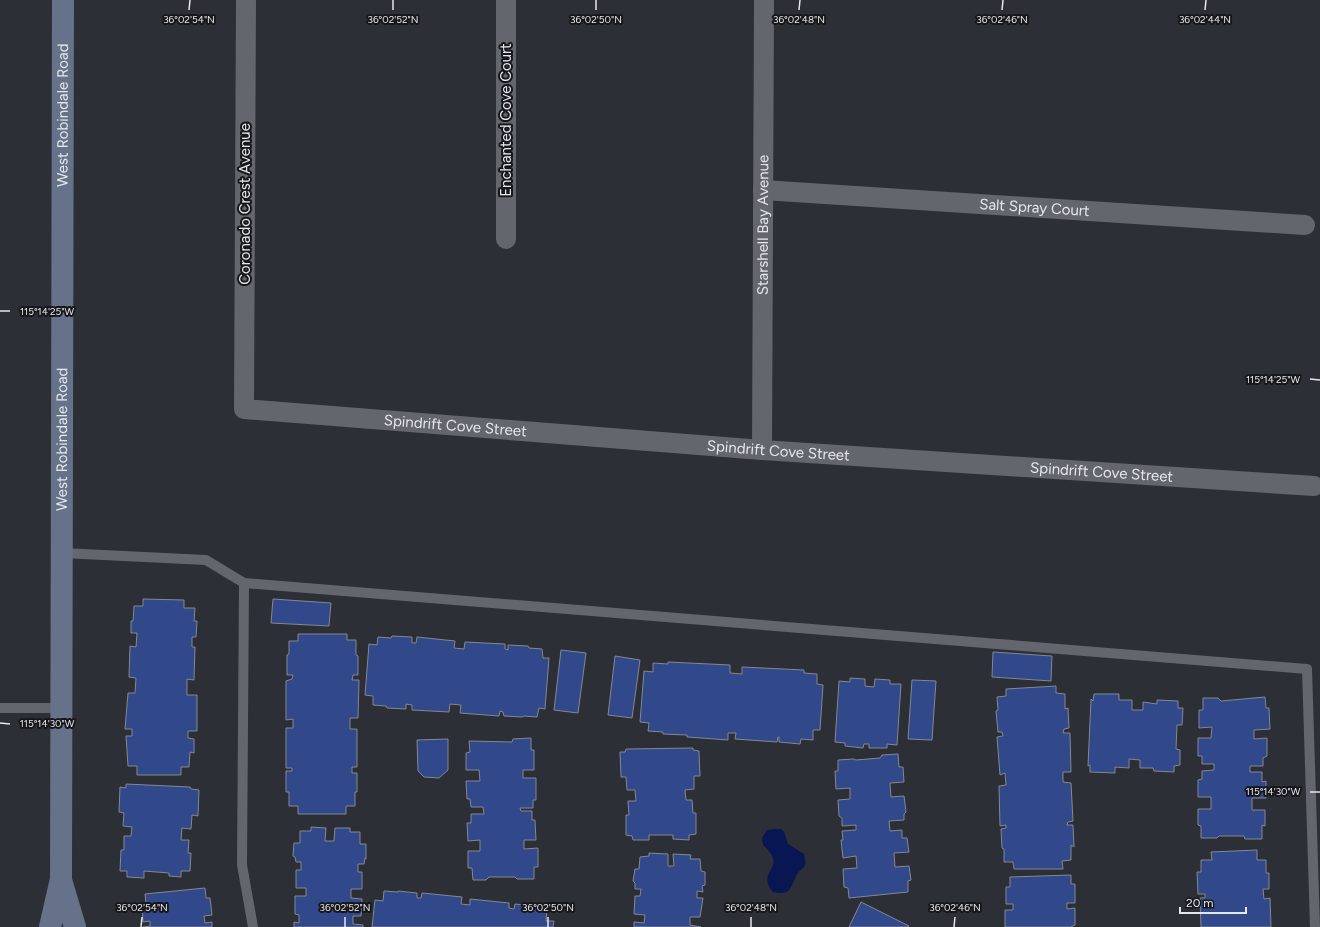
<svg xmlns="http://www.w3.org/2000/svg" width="1320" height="927" viewBox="0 0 1320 927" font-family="Figtree,sans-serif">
	<rect width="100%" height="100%" fill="#2c2f35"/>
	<path fill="#091654" d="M775,829H781L784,832L788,844L804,854C808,871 802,865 796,876C790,889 790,896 773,892C754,870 790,869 763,845L762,838L767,830Z"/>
	<path fill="#31498b" stroke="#858890" d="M143,599L184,600V608H195L194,621H197L196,637H192V647H195L194,680L187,679V695H197V731H188V738L194,739V753L190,752L189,767H181V775H137V766H128L126,736H132V729H125L128,693H135L136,678L129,677L130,646L136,647L137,633H131V621H133L134,606H143Z
		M273,599L331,603L329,626L271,623Z
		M298,634H347V640H356V655L358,656V675H353L352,680H359L358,718H350V729H357V767H352V773H357V792H355V806H346V814H298V806H289V792H286V771H292V768H286V728H293V719L286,720V681L292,679L293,675H287V655L289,654V641H298Z
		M392,636L412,637V643H416L417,637L455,641L454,648L464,649L465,642L505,644V649L508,650V645L528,646L529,648L542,649L543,658H549L545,709L539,708L537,717L524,716L522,717L504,716L503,712L500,711L499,716L460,713L461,705L450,704L449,712L412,710V705L406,704V709L387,708L386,706L373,705V696L365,695L369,644L377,645L378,637L391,638Z
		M561,650L586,653L578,713L554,710Z
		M993,652L1052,656L1051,681L992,677Z
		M615,656L640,660L632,718L608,715Z
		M668,662L730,665V673L742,674V667L804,670V673L817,674V684L823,685L820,730H813V740L801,739L800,744L779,742V737H778L777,742L735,739L736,733H728V740L687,737V735L663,734V732L648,731L649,723L640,722L644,671L653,672V663L668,664Z
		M850,678L865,679V686L874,687L875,679L890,680V684H901L897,745L887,744V748H869V744H864L863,748L845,746V743L835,742L839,681L850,682Z
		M912,680L936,681L932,740L908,739Z
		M1056,686V693L1065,694V709L1068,708L1069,728L1064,729L1063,733H1070L1071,772H1063V782L1071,783L1073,821L1068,822L1067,825H1073L1074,847L1071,845V860L1062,861L1063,869H1014L1013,862H1004V849L1002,848L1001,829L1006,828V825L1000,826L999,786L1006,785L1005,773L1000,775L997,737L1003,736L1002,732H998L996,711L998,710L997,697L1006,696V689Z
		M1094,694H1119V700H1132V710H1143V702L1157,704V700L1178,701V708H1183L1182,725H1177L1176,749L1180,750V765L1174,766V772L1154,771L1153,768H1140V760L1129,759V768L1115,767V773L1090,772V765L1088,766L1091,699L1093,701Z
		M1265,697L1266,708H1269L1270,729L1254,730V739L1267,738V756L1263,758V766H1250V772H1262V782L1266,781V798H1252V810H1265V826L1262,825V839H1245L1244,836H1219L1217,838H1201V826L1198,825V809H1211V797H1198V780L1202,779V771L1214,770V764H1202V756H1198V738H1211L1212,727L1199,728V710H1203V698H1218L1221,701Z
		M531,738V750H534V770H523V778H536V800H533V808H520L521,811H532V820H535L536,840H524V849L538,848V867H534V879H517L515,877H489L486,880H473L472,868H468V851H480V840L468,841L467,823H471V814H484L483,807H471L470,799H467L466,781H480L479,770H466V753L470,752L469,741L512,742L513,739Z
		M448,739V770L439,778L424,777L418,771L417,740Z
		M693,748V750L699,751L700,776H694V789L685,790L686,800H692L693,813H696V834L689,835V840L673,839V835H649V840H633L632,836L626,835V815H629L628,801H636L635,790H627L626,777H621L620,752H625L626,749Z
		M898,754L899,767H903L904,782L890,783L891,797L904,796L906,812L904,814V820L889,821L890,831L902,830V838H907L909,852L894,853L895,867L909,866L911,880L908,881V892L849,898L848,888L844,887L843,869L857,868L856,856L843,858L841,840H843L842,831L856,830V825L842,826V818L839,816L838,800L850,799V788L836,789L835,771H838V760L854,759L856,760L880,758L882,755Z
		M126,784L190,787L191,789L199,790L198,816L192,815L191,829L182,828L181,840H189L188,853H191L190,871H181V877L169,876V873L144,871V878L127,877V871H120L121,850H124V836H131L132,827L123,826L124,813L119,812L120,787L126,788Z
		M311,827L326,828L325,841H334L335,828H350V832H360V844H366V859L365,858L364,864H358V872H362V889H351V898L362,899L361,916H353V924L363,925V927H294V922L299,923V915L295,914V896H306V888H296V870H301V862H296L295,857L293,856L294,843H300V831H311Z
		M1257,850V860H1266V873H1269V889H1263L1264,899L1270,898L1271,927H1201L1200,898H1205V894H1198L1197,872H1201V860H1212L1211,852Z
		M649,853L668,854V866H674L673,854L691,855L690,859H700L701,871L705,872V885L702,886L703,892L697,891V898H703L700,917H690V925L701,927H634V922L644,923L645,915L634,914L635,896H640L641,889H635V883L633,881L635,869H639L640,857L649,856Z
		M1071,875V884H1075V903H1067V909L1075,908V925L1071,927H1005V910H1013V904H1006V887H1010V877Z
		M205,888L206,898H210L212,915L204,916L205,923L212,922V927H143L150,926V921L143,922L142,904L146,903L145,894Z
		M384,891L398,892V891L417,893V898H421L422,893L462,897L461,904L470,905V899L509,903V908L514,909L515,904L534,906L535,909L547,910L546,921H554L553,927H372L375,900L383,901Z
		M861,902L909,926L908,927H849Z"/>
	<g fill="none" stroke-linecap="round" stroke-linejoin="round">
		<path stroke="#63666d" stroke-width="10" d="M62,553L206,560L244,583L1307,669L1315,927
			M244,583L242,865L253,927
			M0,708H61"/>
		<g stroke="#63666d" stroke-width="20">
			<path id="s1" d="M246,0L244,409L762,450L1314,486"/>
			<path d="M506,0V239"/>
			<path id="s2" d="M763,190L1305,225"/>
			<path id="s3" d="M762,450L764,0"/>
		</g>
		<g stroke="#66718a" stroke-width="22">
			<path d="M61,880L75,927"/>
			<path id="s4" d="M50,927L61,879L63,0"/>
		</g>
	</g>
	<path fill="none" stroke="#e5e7eb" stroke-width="1.5" d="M189,10L190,0M393,10V0M596,10V0M799,10L800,0M1002,10L1003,0M1205,10L1206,0M0,311H10M1310,379L1320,380M0,723L10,724M1310,792H1320M141,927L142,917M345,927V917M548,927V917M751,927V917M954,927L955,917"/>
	<g text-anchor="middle" stroke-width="4" stroke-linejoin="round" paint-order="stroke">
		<g font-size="15" fill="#e5e7eb" stroke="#16171a">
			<text dy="5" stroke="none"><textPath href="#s4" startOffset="813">West Robindale Road</textPath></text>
			<text transform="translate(506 120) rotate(-90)" y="5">Enchanted Cove Court</text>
			<text transform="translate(245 204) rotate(-90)" y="5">Coronado Crest Avenue</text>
			<text dy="5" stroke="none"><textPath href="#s2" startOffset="272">Salt Spray Court</textPath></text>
			<text dy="5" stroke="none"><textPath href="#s3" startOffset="225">Starshell Bay Avenue</textPath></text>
			<text dy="5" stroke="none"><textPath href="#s1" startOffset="621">Spindrift Cove Street</textPath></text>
			<text dy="5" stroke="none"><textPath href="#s4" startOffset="489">West Robindale Road</textPath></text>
			<text dy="5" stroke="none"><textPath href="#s1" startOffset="945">Spindrift Cove Street</textPath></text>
			<text dy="5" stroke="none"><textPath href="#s1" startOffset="1269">Spindrift Cove Street</textPath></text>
		</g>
	</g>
	<g font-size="10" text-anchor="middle" fill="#e5e7eb" stroke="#16171a" stroke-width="4" stroke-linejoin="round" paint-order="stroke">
		<text x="189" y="23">36°02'54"N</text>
		<text x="393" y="23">36°02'52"N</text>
		<text x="596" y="23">36°02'50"N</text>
		<text x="799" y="23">36°02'48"N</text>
		<text x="1002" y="23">36°02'46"N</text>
		<text x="1205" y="23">36°02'44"N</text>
		<text x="47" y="315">115°14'25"W</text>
		<text x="1273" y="383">115°14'25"W</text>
		<text x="47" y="727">115°14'30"W</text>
		<text x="1273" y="795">115°14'30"W</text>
		<text x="142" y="911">36°02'54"N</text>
		<text x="345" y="911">36°02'52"N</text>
		<text x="548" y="911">36°02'50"N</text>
		<text x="751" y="911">36°02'48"N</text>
		<text x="955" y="911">36°02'46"N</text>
	</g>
	<path d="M1180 907v6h66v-6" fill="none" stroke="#e5e7eb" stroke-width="2"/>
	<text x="1186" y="907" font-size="12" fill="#e5e7eb" stroke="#16171a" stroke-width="3" paint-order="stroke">20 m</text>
</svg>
